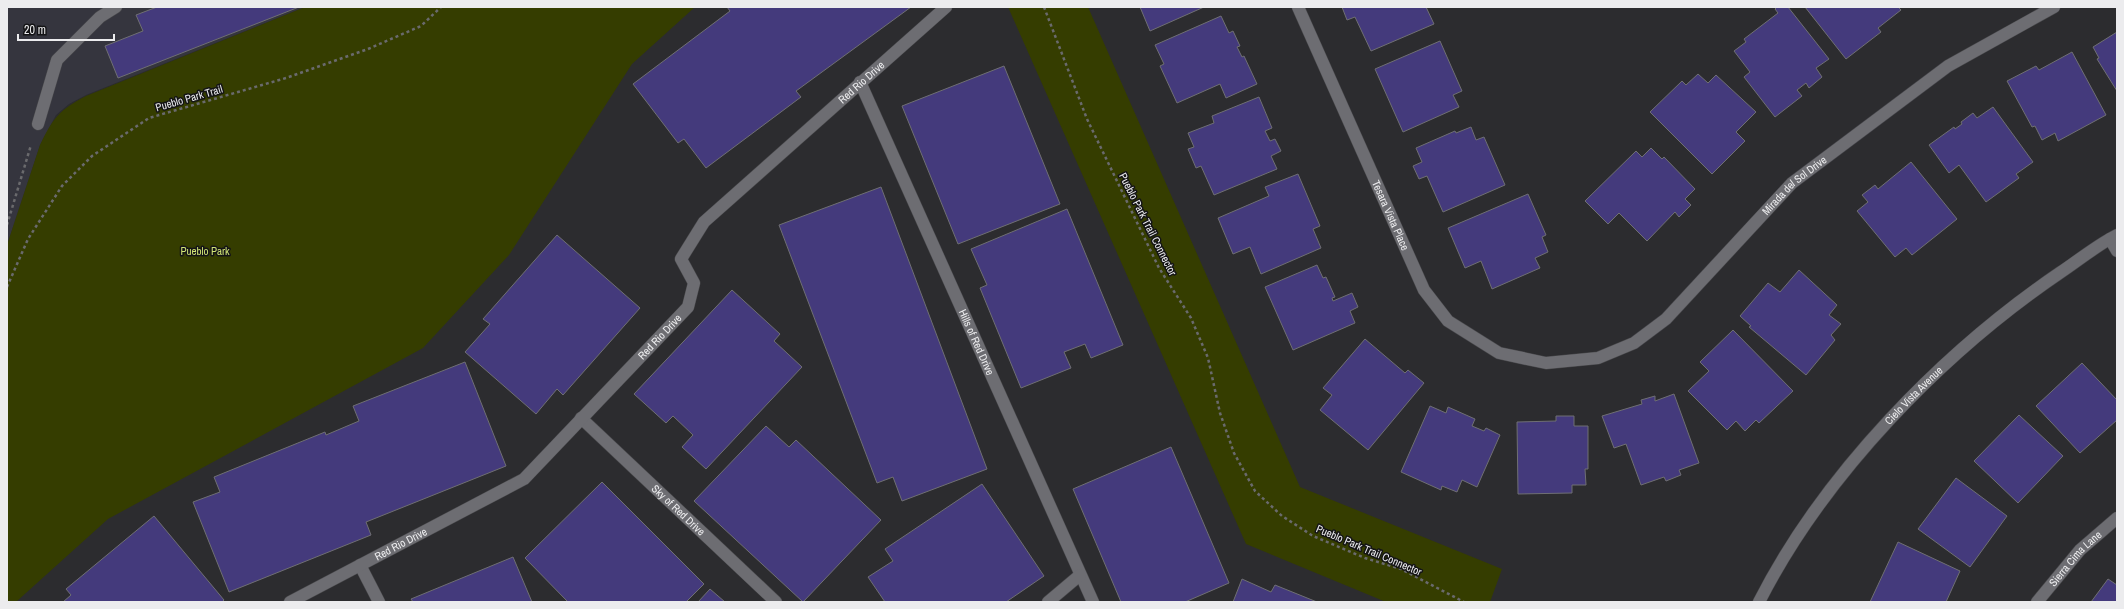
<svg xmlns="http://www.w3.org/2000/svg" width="2124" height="609" viewBox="0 0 2124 609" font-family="'Archivo Narrow',sans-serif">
	<rect width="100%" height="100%" fill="#2c2c2f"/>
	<path fill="#35353e" d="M7,7H305L86,95L69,104L56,115L40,145L7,245Z"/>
	<path fill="#353d00" d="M305,7H695L632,64L509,255L423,348L108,519L16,602H7V245L40,145C53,118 59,110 86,96Z
		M1008,7H1088L1300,487L1502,569L1490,602H1386L1246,544Z"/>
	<path fill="#443a7c" stroke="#6f6f73" d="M157,7H299L118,78L105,46L143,31L136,15Z
		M727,7H911L796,91L801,97L706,168L684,139L678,143L633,84L730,11Z
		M1140,7H1204L1150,31Z
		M1342,7H1426L1434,24L1371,51L1355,17L1347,20Z
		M1777,7H1788L1829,59L1816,68L1822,77L1809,88L1806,83L1797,90L1802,96L1775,117L1744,77L1750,72L1734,51L1746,42L1744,39L1778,13L1775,9Z
		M1805,7H1898L1901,10L1878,28L1881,32L1846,59Z
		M1221,16L1229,33L1233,31L1240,46L1237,47L1242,57L1244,56L1257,84L1226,98L1220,84L1177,103L1160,66L1164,64L1155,45Z
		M2117,32V91L2097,59L2099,58L2093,47Z
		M1440,41L1462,91L1453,95L1459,107L1403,132L1375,69Z
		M2072,52L2106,115L2058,141L2055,133L2042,140L2035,126L2032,127L2007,81L2036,66L2039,70Z
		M1004,66L1060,204L958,244L902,106Z
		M1698,74L1708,83L1716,75L1756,112L1736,132L1745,141L1712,174L1650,112L1682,81L1686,85Z
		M1259,97L1272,128L1265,131L1270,141L1275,139L1281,151L1271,156L1277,169L1214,195L1201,166L1196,168L1188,149L1194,147L1188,133L1214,123L1212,116Z
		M1993,107L2033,162L2016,174L2019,178L1986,202L1959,165L1949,173L1929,145L1954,127L1955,129L1962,124L1961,122L1973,113L1977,118Z
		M1471,127L1476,140L1484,137L1505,185L1443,212L1427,176L1419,179L1413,166L1422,162L1416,148L1455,131L1456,133Z
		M1651,148L1662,159L1664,157L1695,189L1685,199L1691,205L1679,217L1675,212L1647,241L1619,213L1608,224L1585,201L1636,151L1642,157Z
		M1911,162L1957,219L1912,255L1906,248L1895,257L1857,211L1868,202L1862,195L1875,185L1878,189Z
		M1298,174L1320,226L1313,229L1321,248L1261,274L1250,247L1233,254L1218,218L1269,196L1265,187Z
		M881,187L987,469L902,501L893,477L877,483L779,225Z
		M1528,194L1546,235L1542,237L1548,252L1535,258L1540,268L1492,289L1481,261L1465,268L1448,228Z
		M1067,209L1123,345L1091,358L1085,344L1064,352L1071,368L1021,388L980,288L987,285L971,249Z
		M557,235L640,308L563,395L557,389L536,414L465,352L490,324L483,319Z
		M1317,265L1323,278L1326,277L1335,297L1332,298L1333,301L1352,293L1358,307L1350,311L1355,323L1293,350L1265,287Z
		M1799,270L1837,305L1829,315L1841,324L1831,335L1835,340L1806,375L1749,327L1751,326L1740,316L1768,283L1780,292Z
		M732,290L780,334L774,341L802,367L706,469L682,447L693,435L673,416L666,423L634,394Z
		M1733,330L1793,391L1759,423L1756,420L1745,431L1736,421L1727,430L1688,391L1709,371L1700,362Z
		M1365,339L1405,373L1408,370L1424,383L1368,450L1320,410L1332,395L1323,388Z
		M465,362L506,466L366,522L371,535L229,592L193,502L220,492L214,477L325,432L326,435L359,421L353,406Z
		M2082,363L2117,400V420L2080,453L2036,406Z
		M1674,394L1699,463L1679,470L1681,475L1666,481L1664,477L1641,485L1626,444L1614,448L1602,416L1642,404L1641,400L1655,396V401Z
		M1430,406L1446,413L1448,407L1475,419L1472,426L1484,431L1486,428L1500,435L1477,487L1462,480L1457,492L1442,486L1441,490L1401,472Z
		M2019,415L2063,456L2018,503L1974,461Z
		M1556,416H1574V426H1588V469H1585L1586,485H1572V493L1518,494L1517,422L1556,421Z
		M766,426L789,447L796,440L881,520L803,602L694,501Z
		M1171,447L1229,583L1185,602H1121L1073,489Z
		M1956,478L2007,516L1970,567L1918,529Z
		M602,482L704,584L686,602H568L525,558Z
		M982,484L1044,576L1006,602H885L868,577L893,561L885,549Z
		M154,516L224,600L222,602H63L71,595L66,589Z
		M1898,542L1960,571L1946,602H1870Z
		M513,557L532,602H413L411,599Z
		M1242,579L1271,592L1275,585L1317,602H1233Z
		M2108,579L2117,585V602H2091Z
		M710,589L725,602H698Z"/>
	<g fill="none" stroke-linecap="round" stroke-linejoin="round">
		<defs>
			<path id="service" d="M38,124L57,60L100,17L116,7"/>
			<g id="minor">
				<path id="s1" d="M1298,7L1424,290L1448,321L1499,353L1546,363L1598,358L1634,343L1666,319L1792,183L1948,66L2054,7"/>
				<path id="s2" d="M860,82L1093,602"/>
				<path d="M2110,239L2117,251"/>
				<path id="s3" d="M581,418L776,602"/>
				<path d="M360,565L379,602"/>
				<path id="s4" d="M290,602L524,479L688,307L694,283L681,259L704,222L946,7"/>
				<path d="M1048,602L1080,575"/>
				<path id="s5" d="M2037,602L2080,550L2117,518"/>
			</g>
			<g id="tertiary">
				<path id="s6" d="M1759,602C1824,474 1943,352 2061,272C2079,260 2097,245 2117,235"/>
			</g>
		</defs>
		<use href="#service" stroke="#48484b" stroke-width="13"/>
		<use href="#minor" stroke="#48484b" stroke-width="13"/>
		<use href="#tertiary" stroke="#48484b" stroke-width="13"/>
		<path stroke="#6a6a6d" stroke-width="2.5" stroke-dasharray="3 3" stroke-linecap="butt" d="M1044,7L1087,119L1159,268L1191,318L1208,358L1220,413L1234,453L1255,491L1282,516L1313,536L1365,558L1401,569L1464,602
			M7,225L31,145
			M7,287L28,239L62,186L92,156L149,118L286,78L368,49L421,26L441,7"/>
		<use href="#service" stroke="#6d6d72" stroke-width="12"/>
		<use href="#minor" stroke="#6d6d72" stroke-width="12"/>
		<use href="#tertiary" stroke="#6d6d72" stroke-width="12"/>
	</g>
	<g text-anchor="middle" stroke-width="3" stroke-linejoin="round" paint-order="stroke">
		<g font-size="11" fill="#ececee" stroke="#141416">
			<text dy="4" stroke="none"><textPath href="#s4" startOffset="808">Red Rio Drive</textPath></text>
			<text transform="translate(189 98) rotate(-16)" y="4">Pueblo Park Trail</text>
			<text dy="4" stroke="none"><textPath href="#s1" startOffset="774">Mirada del Sol Drive</textPath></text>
			<text dy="4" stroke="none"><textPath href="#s1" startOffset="228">Tesara Vista Place</textPath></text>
			<text transform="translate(1148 224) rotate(63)" y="4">Pueblo Park Trail Connector</text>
			<text dy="4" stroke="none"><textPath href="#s4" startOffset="461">Red Rio Drive</textPath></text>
			<text dy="4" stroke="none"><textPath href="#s2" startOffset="285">Hills of Red Drive</textPath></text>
			<text dy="4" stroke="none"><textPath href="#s6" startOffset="259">Cielo Vista Avenue</textPath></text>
			<text dy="4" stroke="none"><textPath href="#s3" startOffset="134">Sky of Red Drive</textPath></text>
			<text dy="4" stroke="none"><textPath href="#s4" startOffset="125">Red Rio Drive</textPath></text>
			<text transform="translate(1369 550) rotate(23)" y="4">Pueblo Park Trail Connector</text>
			<text dy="4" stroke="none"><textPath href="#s5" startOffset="58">Sierra Cima Lane</textPath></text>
		</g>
		<g font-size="11" fill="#d1e475" stroke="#141416">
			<text x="205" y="255">Pueblo Park</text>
		</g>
	</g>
	<rect width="2124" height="609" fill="none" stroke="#ececee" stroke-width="16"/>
	<path d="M18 34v6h96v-6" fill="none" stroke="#ececee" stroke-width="2"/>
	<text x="24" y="34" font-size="12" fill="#ececee" stroke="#141416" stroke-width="3" paint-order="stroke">20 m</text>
</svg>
